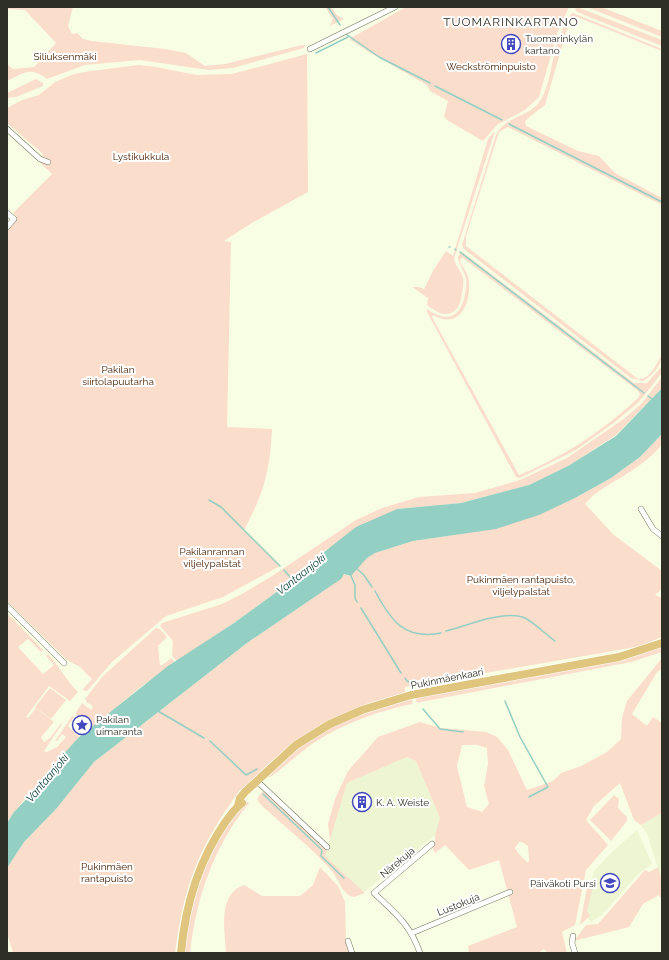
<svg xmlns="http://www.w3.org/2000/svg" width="669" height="960" viewBox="0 0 669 960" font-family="Raleway,sans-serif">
	<rect width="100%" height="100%" fill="#f8fee3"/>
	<path fill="#edf5d2" d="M407,757L416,761L440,818V823L435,835L409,856L401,858L400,863L364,892L325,856L347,783Z
		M662,813V881L647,834L641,825Z
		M637,830L652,864L638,874L602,915L591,922L585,914L588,893L594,871L613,851Z"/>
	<path fill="#fbddcb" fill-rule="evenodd" d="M7,7H73L68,26L72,34L77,33L83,39L92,41L165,49L186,53L205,66L225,64L302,45H305L304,48L233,68L208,70L140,60L85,65L47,79C30,66 24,73 7,81V64L13,69L34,67L56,43L25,10L7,9Z
		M325,7H331L337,15L344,19L330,26L333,19Z
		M406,7H569L557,34L539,97L525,110L497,125L483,141L447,120L444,116L448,101L430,91L427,85L369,52L349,39Z
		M577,7L662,40V46L577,12L575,9Z
		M587,7H601L662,31V37Z
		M573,13L662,49V51L577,17H573L566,33L545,105L527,119L525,122L526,126L578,151L599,156L615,173L662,198V205L508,127L499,132L466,236V246L638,379C651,379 655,365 662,355C662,365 652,376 643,381L631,378L464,249L462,245L496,135C505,116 530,117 540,101C549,87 551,67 555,51C558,38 564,25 571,14Z
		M307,54L308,192L250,224L224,241L231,242L227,427L272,429C270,471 264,493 244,530L280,566L223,597L166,616L112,662L87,691L82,690L92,679L80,667L67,660L7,601V231L17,219L13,213L52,174L39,162L43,154L7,123V108L22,100L39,95L55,82L74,74L90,71L139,65L156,67L197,75L232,74Z
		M36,79L43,83V86L16,97L7,98V93Z
		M495,131L454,258C455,266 461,270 463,278C464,282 463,289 462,293C459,318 444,319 427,305L428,298L412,287H419L424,289L433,271L446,251L453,256L488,139Z
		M461,251L634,383H647L662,366V373L638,403L615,422L576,450L520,478L516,477L427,312V309C447,323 461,318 465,294C466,289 467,283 466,278C464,271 459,265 458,257ZM463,258L637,390L640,394L638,398C603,431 563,457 519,475L432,317L433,315C461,331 473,300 468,276C466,271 463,267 460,262L461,258Z
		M662,377V388L616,435L568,466L529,485L461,503L397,509L324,551L278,591L234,623L177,661L172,656L173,641L160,626L162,623L222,604L242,594L272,576L356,520L382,508L419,497L475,493L520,480L567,458L625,418L642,403Z
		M662,434V445C652,456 641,465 628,473C613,483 596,490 585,504L614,535L662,571V589L655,595L662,598V637L640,646L613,651L405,687V693C338,709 288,739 242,791L240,790C199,846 184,884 175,953H13L7,933V868L24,842L56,809L94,762L247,643L335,583L344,574L349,576L367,558L375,553L413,541L454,535L577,497L611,478L640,457Z
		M7,613L43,650L41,652L28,639L18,647L43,674L54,665L46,656L48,654C59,666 66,680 78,692L70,701L49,686L26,717L28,718L36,708L54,722L41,737L44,742L50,738L61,723L62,724L44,751L47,752L57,747L66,737L62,734L57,741H55L72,716L74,717L68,726L79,737C56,767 27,792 7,823Z
		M156,628L160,629L167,637L158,646L160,666L164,664L171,658L175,662L138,689L93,727L82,715L79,717L75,714L82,703L91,710L93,707L89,703L88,704L85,699L103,676Z
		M662,646V652L631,662L421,702L418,703L416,701V698L443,691Z
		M662,658V669L657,672L632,714L647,726L653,717L662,723V813L641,825L634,820L620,783L594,806L586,820L608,845L586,870L575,925L562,932L567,953H548L544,949L538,953H469L468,946L517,927L499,860L469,870L445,845L435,853L432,847L435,841V835L440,818L416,761L407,757L347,783L330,840L328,824L335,799L348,771L378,737L420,722L441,728L486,732L497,737L508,750L527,790L553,781L561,773L581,766L607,752L621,739L622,717L627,701ZM462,745H477L487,748L488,764L484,786L489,804L482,812L467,807L457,766ZM519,842H522L528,846L529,860L528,863L518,853L515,848Z
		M50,688L66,700L51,719L35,707Z
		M410,699L413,701L412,704C377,711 342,724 312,744C303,750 274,776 268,778C303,733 358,714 410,699Z
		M263,791L268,793L327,850L325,856L365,893L354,897C343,896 338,878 331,870C310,846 284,826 261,805L257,799Z
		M614,795L619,799L618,808L627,817V821L611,841L590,820Z
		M246,801L249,803C214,846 196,898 190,953H184C193,894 207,847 246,801Z
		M320,867L338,886L345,902L346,940L349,953H226C225,932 217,894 244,885L262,896H300L313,885Z
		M658,867L662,881V900L659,895L643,904L629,927L574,941L586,925L598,924L645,870L649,872Z
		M588,882L593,886L587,911L590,916L580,925Z"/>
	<path fill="#94cfc3" d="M662,388V434L640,457L611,478L575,498L539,515L496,529L413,541L375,553L367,558L351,576L344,574L341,579L247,643L94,762L56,809L24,842L7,868V823L14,812L35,790L42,778L79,737L168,666L234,623L278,591L291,578L356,527L397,509L461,503L529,485L568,466L616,436Z"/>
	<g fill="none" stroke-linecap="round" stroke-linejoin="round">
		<path stroke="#94cfc3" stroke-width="1.5" d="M328,7L340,25
			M346,34L379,57L430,83
			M316,53L348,37
			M435,86L502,120
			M509,124L662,202
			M449,247H450
			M455,249L456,250
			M460,252L644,393
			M648,396L652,399
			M209,500L221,507L280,566
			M357,569L364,575L372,587
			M284,570L291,578
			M351,576L355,585V598L357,602
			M375,591C391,621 404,640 441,633
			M361,608L401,673
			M446,631C466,626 506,609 525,618C536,624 545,634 555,641
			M405,678L407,681L412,683
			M505,701L520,737L548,787L529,797
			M423,709L440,729L463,732
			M158,711L204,738
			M210,741L246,775L257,769
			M263,794L322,850L321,856L344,878"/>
		<defs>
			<path id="street" d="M310,49L395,7
				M7,129L40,159L48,162
				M7,213L14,219L7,227
				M641,509L653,529L662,536
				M7,606L64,663
				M258,782L327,847
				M412,933L510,892
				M573,936L572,943L575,953
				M348,941L352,953
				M420,953C410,924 395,913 374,893L432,844"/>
			<path id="primary" d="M238,806L240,798L245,792L296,745L330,724L362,710L411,695L619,657L662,643
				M181,953C185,907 199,860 226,821C231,815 235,808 242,803"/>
		</defs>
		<use href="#street" stroke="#70755d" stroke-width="6"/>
		<use href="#primary" stroke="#fff" stroke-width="9"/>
		<use href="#street" stroke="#fff" stroke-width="5"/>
		<use href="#primary" stroke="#e0c57e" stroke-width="8"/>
	</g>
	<defs>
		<symbol id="building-ring" viewBox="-11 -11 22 22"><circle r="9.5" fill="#fff" stroke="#4349be" stroke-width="1.5"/><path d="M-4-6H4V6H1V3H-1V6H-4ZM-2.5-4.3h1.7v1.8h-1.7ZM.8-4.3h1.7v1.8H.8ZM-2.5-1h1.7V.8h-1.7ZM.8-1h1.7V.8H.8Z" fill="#4349be"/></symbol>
		<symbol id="sight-ring" viewBox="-11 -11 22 22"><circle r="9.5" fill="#fff" stroke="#4349be" stroke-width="1.5"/><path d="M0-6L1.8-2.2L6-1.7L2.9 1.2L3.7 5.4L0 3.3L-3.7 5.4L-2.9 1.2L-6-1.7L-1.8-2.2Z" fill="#4349be"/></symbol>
		<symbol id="school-ring" viewBox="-11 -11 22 22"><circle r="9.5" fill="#fff" stroke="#4349be" stroke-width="1.5"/><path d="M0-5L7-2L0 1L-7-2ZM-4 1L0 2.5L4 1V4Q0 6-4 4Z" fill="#4349be"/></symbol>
	</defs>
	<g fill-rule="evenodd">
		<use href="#building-ring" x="500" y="33" width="22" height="22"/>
		<use href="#sight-ring" x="71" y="714" width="22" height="22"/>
		<use href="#building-ring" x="351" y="791" width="22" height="22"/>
		<use href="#school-ring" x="599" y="872" width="22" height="22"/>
	</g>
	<g text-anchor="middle" stroke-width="4" stroke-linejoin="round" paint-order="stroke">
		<g font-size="10" fill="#2e3025" stroke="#fff" text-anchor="start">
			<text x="525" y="42">Tuomarinkylän<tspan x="525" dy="12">kartano</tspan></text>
			<text x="96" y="723">Pakilan<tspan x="96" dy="12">uimaranta</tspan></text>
			<text x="376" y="806">K. A. Weiste</text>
			<text x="596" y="887" text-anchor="end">Päiväkoti Pursi</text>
		</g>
		<g font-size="10" fill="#461e00" stroke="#fff">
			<text x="65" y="60">Siliuksenmäki</text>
			<text x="491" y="70">Weckströminpuisto</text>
			<text x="141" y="160">Lystikukkula</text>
			<text x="118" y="373">Pakilan<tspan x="118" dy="12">siirtolapuutarha</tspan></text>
			<text x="212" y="555">Pakilanrannan<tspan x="212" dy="12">viljelypalstat</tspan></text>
			<text x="521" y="583">Pukinmäen rantapuisto,<tspan x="521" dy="12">viljelypalstat</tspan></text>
			<text x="107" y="870">Pukinmäen<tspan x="107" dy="12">rantapuisto</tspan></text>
		</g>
		<g font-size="10" fill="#2e3025" stroke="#fff">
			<text transform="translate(447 678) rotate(-11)" y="4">Pukinmäenkaari</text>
			<text transform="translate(397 862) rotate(-40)" y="4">Närekuja</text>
			<text transform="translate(458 904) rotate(-22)" y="4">Lustokuja</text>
		</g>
		<g font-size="11" font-style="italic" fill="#043d35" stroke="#fff">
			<text transform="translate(301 574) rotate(-38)" y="4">Vantaanjoki</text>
			<text transform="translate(47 778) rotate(-50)" y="4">Vantaanjoki</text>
		</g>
		<g font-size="12" letter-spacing="1" fill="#2e3025" stroke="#fff">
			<text x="511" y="26">TUOMARINKARTANO</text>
		</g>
	</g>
	<rect width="669" height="960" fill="none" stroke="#2e3025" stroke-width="16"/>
</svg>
